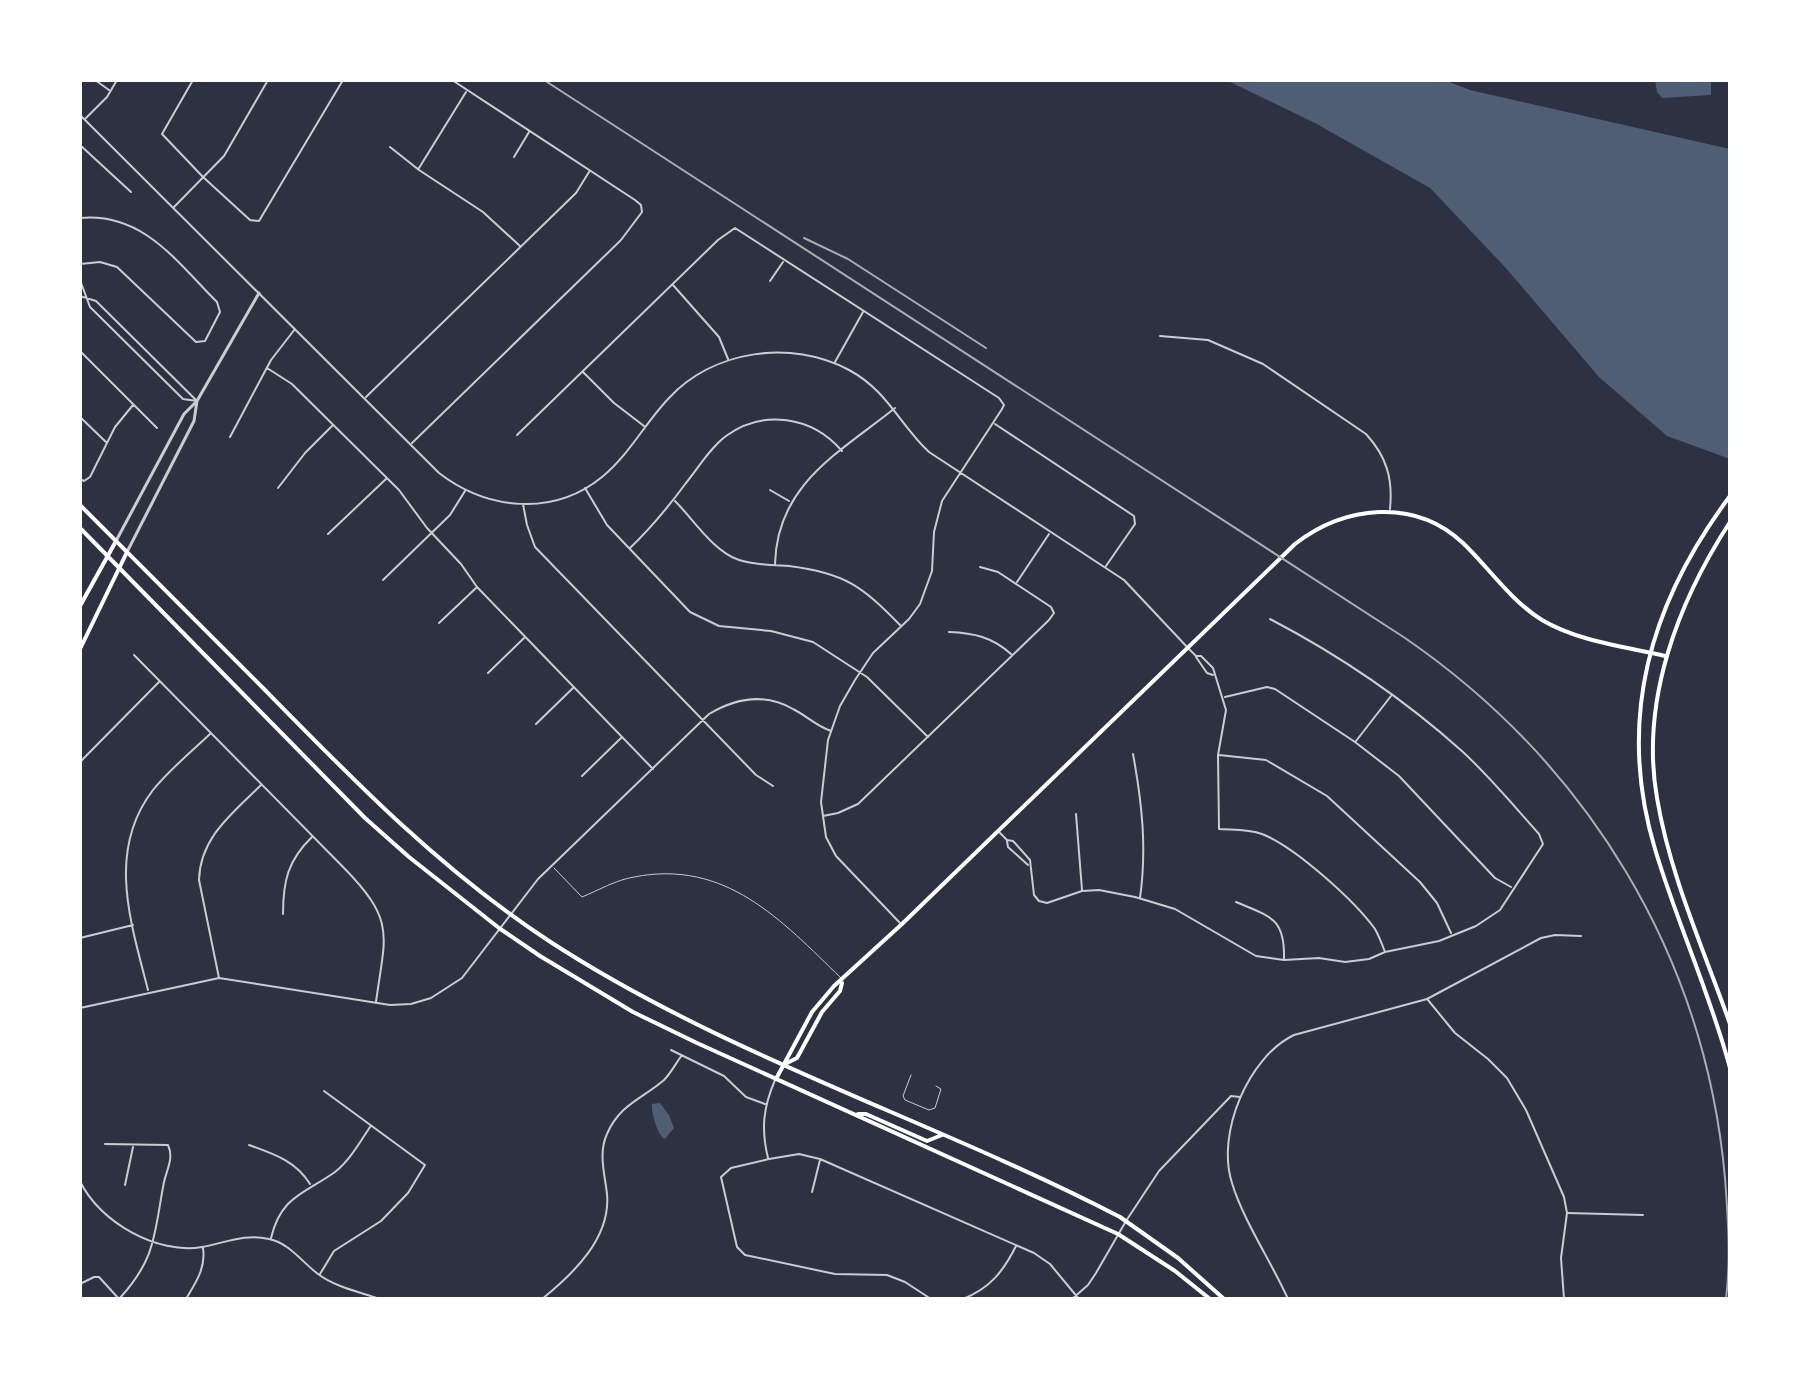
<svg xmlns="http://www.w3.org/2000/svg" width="1810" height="1379" viewBox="0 0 1810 1379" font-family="'Fira Sans Condensed',sans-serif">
	<rect width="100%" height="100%" fill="#2d3142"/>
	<path fill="#4f5d75" d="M1226,80H1444L1470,90L1730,149V459L1667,436L1599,377L1505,267L1430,188L1315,123Z
		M1655,80H1711V95L1662,98L1657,92Z
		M660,1103L669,1115L674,1128L665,1139C658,1136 651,1113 652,1104Z"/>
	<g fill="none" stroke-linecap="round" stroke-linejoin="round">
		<path stroke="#caccd0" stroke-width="1" d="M554,868L582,897C599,890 616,880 634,877C726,859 781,920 841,978
			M911,1075L903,1096L905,1100L929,1110L935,1108L941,1089L936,1086"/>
		<path stroke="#caccd0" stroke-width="2" d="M95,80L109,90
			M193,80L162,134L203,177L250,220L259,221L343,80
			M80,115L439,473C487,510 553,517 602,477C629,455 645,423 669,398C714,350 791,339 849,370C888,391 899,424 929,452L1124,580L1188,648L1196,656H1201L1213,668L1226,710L1218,755L1219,829C1234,830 1248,829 1262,834C1295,847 1354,900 1375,929C1379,936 1382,944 1385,952
			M85,119L107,97L117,80
			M80,145L131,192
			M390,147L419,170L483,212L520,246
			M514,157L529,132
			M419,168L466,92
			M174,207L224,156L268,80
			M80,218C143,212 177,262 217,302L220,312L205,341L196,342L117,267L100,262L80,264
			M80,280L90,307L183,399L197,401
			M770,281L783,262
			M673,285L719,337L728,359
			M80,296L96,301L197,401
			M1160,336L1208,340L1263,364L1366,434C1387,457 1393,479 1390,509
			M80,351L157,428
			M835,362L863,312
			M267,368L292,384L399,490L427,528L461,564L477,587L653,769
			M583,372L614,403L644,426
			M366,397L576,193L589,172
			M80,417L107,443
			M995,424L1134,516L1135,524L1106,566
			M517,435L718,240L735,228L999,398L1004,405L1002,409L942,501L934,532L932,571L920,604L909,619L873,653L855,680L840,706L828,740L821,802L826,837L836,856L900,923
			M230,437L271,360L295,329
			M412,443L621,240L642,212L641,205L635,200L452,80
			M80,479L84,481L90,477L115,427L133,405
			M278,488L305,453L332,426
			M585,488L607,525L690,612L719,626L771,631L813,642L867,677L928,737
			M770,490L789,501
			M675,501C694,520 713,551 739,560C754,565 773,565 789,566C845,573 862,586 901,626
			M523,504L527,525L535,547L756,775L773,786
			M328,534L386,479
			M630,548C651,528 669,506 686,483C699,467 710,448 726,436C763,409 812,416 842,451
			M775,564C777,484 839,453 895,408
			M383,580L450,515L465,491
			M1017,582L1049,534
			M439,623L476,588
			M949,632C974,633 992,637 1011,654
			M134,655L346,870C396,922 385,935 376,1002
			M1196,657L1207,673L1213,675
			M488,673L524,638
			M1225,697L1267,687L1275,689L1355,742L1399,776L1495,878L1511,887
			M536,724L573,688
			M1356,741L1391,696
			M1133,754C1142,803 1147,848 1140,898
			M1219,755L1266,760L1327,796L1420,882L1437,903L1451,933
			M80,762L159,682
			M582,776L621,738
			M1076,814L1082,890
			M823,816L838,813L858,804L1049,620L1054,613L1051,607L998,572L980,567
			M1000,833L1007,840L1013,841L1030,860L1034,895L1039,901L1047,903L1082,891L1099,890L1135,897L1175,909L1256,956L1284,960L1319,958L1345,962L1369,959L1385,952L1439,941L1476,926L1500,910L1543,844L1539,834C1514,806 1490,777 1463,752C1404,699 1339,655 1270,619
			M1007,841L1008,847L1028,865
			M1236,902C1271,917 1285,918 1284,959
			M283,914C283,881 288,860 312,837
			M80,938L133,925
			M219,978L199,880C200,837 233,813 261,785
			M148,990C131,923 106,851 153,790C169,770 191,752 210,734
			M1428,1000L1455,1033L1488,1059L1507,1078L1526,1110L1564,1197L1567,1213L1561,1258L1564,1299
			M80,1008L219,978L390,1005L411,1004L431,998L462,978L538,879L709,714C736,698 765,693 793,709C807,716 816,726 831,731
			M671,1050L724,1076L746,1097L765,1104
			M249,1145C274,1154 296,1161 310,1184
			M768,1158C761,1129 763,1108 775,1080
			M80,1181C99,1222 158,1255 202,1247C225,1243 245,1233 269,1239C289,1243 302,1262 318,1274C335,1287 360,1292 380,1299
			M125,1185L133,1147
			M812,1192L820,1160
			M1568,1213L1643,1215
			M271,1238C281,1196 304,1194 335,1172C350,1160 360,1142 370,1127
			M320,1274L334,1251L381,1221L408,1193L425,1165L324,1091
			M80,1284L94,1277H99L119,1299C157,1258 154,1233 164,1182C167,1169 174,1158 168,1145L105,1144
			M186,1299C196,1282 206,1268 203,1248
			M542,1299C573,1274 611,1238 607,1194C605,1175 598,1153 607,1134C620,1104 642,1099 664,1080C671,1073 676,1063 682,1055
			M931,1299L905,1282L887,1275L835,1274L745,1255L737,1247L721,1177L731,1168L769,1159L799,1154L820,1159L1034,1253L1050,1264L1079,1299
			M963,1299C990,1288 1003,1272 1016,1246
			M1072,1299L1088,1285L1096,1273L1126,1221L1159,1171L1231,1096L1240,1097
			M1288,1299C1272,1263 1243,1220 1232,1183C1216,1134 1248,1057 1294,1035L1427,999L1541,938L1555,935L1581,936"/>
		<path stroke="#caccd0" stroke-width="3" d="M116,541L184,414L197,401L259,293
			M127,552L194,421L197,401"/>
		<path stroke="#fff" stroke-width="4" d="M80,606L116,541
			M80,649L127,552
			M787,1063L797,1058L822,1012L840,991L842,983
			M776,1079L812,1012L834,986L902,924L1295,544C1344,506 1414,497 1463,543C1489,568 1511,601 1542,620C1577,641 1626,647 1665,656"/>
		<path stroke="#fff" stroke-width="4" d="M1730,496C1650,603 1616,719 1655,849C1677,923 1710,993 1730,1068
			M80,505C142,567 204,629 266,691C355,782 442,871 549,941C727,1057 933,1120 1120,1217L1178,1258L1224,1299
			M1730,522C1678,602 1640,701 1657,798C1670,876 1704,950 1730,1024
			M80,528L365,818L409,857L499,928L540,956L633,1012L697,1043L1118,1234L1175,1271L1210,1299
			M858,1114H866L927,1141L942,1135"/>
		<path stroke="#abadb3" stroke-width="2" d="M544,80L1405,638C1588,764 1705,956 1725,1178C1728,1218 1731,1259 1726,1299
			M804,238L848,259L986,348"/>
	</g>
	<rect width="1810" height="1379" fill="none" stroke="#ffffff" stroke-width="164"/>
</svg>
